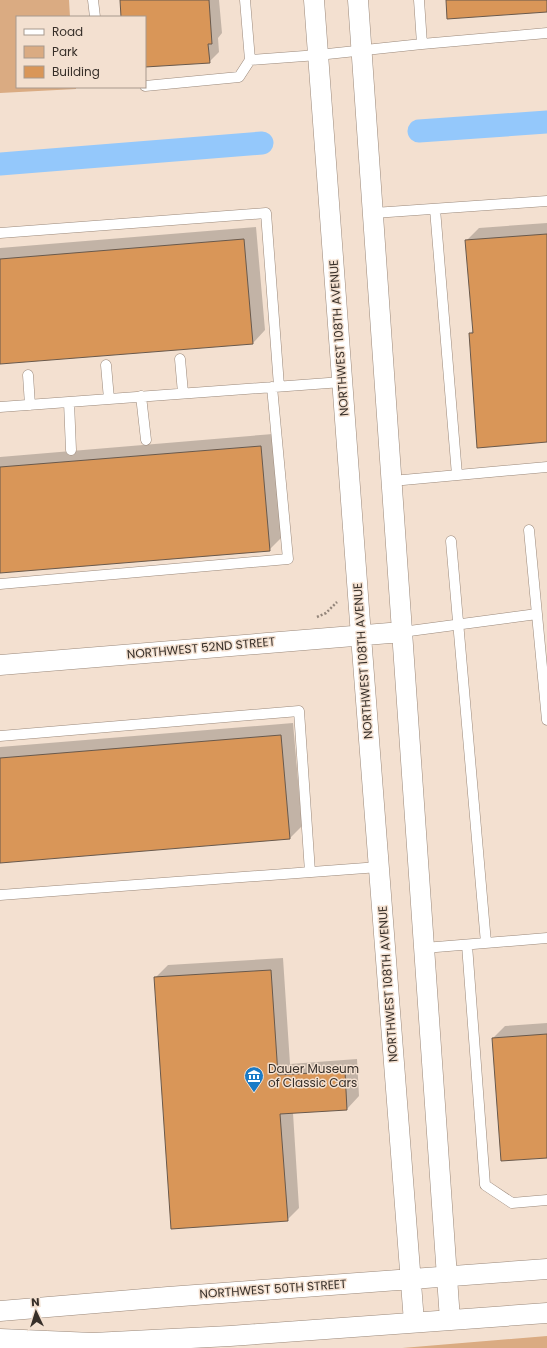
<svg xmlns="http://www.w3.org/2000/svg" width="547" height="1348" viewBox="0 0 547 1348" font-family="Poppins,sans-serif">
	<rect width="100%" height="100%" fill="#f3e0d0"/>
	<path fill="#daab82" d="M0,0H69L70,17H17V87H76V89L0,93Z
		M547,1336V1348H402Z"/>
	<path fill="#0003" d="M121,0H219L222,33L218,38L219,52L209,62L145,66V17H122Z
		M547,223V441L470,334L473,330L466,241L479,228Z
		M256,227L265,330L253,343L0,363V248Z
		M273,434L281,538L269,550L0,572V457Z
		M293,723L302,826L290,838L0,862V747Z
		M283,958L290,1064L357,1059L359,1096L347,1109L293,1113L299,1208L287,1220L155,978L168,965Z
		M547,1023V1157L493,1038L505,1026Z"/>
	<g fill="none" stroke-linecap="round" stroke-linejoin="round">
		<path stroke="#94c8fb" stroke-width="23" d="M419,131L547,122
			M0,164L262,143"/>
	</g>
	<path fill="#d99658" stroke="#69594c" d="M120,0H209L212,44H208L210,63L145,67V17H121Z
		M446,0H547V12L447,19Z
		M547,234V442L477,448L469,333H473L465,240Z
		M244,239L253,344L0,364V259Z
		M261,446L270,551L0,573V467Z
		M281,735L290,839L0,863V758Z
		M271,970L278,1075L345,1071L347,1110L280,1114L288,1221L171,1229L154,977Z
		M547,1034V1158L501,1161L492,1038Z"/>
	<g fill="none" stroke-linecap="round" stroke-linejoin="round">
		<defs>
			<path id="lane" d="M93,0L95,17
				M419,0L422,44
				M250,60L318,55L422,44L547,33
				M145,86L239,77L250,60L245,0
				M435,209L457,475
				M374,213L547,201
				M0,233L266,213L279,386
				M180,359L183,393
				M106,365L109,399
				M28,375L30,405
				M141,396L146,440
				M69,402L71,450
				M0,407L342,382
				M392,481L547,467
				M529,530L547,720
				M451,541L486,943
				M0,584L288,559L272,387
				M402,632L537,614
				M0,736L299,711L310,872
				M0,895L379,867
				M467,945L485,1185L512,1203L547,1200
				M424,948L547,938"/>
			<path id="street" d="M314,0L361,636L414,1322
				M358,0L450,1320
				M0,665L402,632
				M0,1311L168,1297L547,1269
				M0,1339L93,1343L230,1336L547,1313"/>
		</defs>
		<use href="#lane" stroke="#9a887a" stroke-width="11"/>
		<use href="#street" stroke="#9a887a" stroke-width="21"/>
		<path stroke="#93857a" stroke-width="2.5" stroke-dasharray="2 2" stroke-linecap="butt" d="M317,617L326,613L337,602"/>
		<use href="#lane" stroke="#fff" stroke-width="10"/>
		<use href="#street" stroke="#fff" stroke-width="20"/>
	</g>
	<defs>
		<symbol id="museum-pin" viewBox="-11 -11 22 30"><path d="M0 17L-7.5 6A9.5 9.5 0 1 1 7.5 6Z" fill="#1a7bc6" stroke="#f3e0d0"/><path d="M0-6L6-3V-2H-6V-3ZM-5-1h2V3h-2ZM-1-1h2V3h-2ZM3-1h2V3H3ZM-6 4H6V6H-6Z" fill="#fff"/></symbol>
	</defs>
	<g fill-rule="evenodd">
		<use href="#museum-pin" x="243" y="1065" width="22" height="30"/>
	</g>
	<g text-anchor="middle" stroke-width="3" stroke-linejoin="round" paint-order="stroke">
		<g font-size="12" fill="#372f29" stroke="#f3e0d0">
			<text transform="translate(339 338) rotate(-94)" y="4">NORTHWEST 108TH AVENUE</text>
			<text transform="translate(201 648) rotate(-5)" y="4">NORTHWEST 52ND STREET</text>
			<text transform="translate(363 661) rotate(-94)" y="4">NORTHWEST 108TH AVENUE</text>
			<text transform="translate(388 984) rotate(-94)" y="4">NORTHWEST 108TH AVENUE</text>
			<text transform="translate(273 1289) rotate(-4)" y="4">NORTHWEST 50TH STREET</text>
		</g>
		<g font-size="12" fill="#372f29" stroke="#f3e0d0" text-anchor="start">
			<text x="268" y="1073">Dauer Museum<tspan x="268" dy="14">of Classic Cars</tspan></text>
		</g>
	</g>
	<rect x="16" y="16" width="130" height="72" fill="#f3e0d0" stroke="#a8998d"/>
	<rect x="24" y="29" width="20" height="6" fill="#ffffff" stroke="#a8998d"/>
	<text x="52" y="36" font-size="12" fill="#372f29">Road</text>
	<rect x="24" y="46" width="20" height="12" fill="#daab82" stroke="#a8998d"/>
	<text x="52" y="56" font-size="12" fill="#372f29">Park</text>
	<rect x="24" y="66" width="20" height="12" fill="#d99658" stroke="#a8998d"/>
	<text x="52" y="76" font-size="12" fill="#372f29">Building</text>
	<g transform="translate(36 1312) rotate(356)" stroke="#f3e0d0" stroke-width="3" paint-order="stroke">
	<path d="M0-3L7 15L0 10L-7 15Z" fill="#372f29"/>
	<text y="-6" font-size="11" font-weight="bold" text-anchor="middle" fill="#372f29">N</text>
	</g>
</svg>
